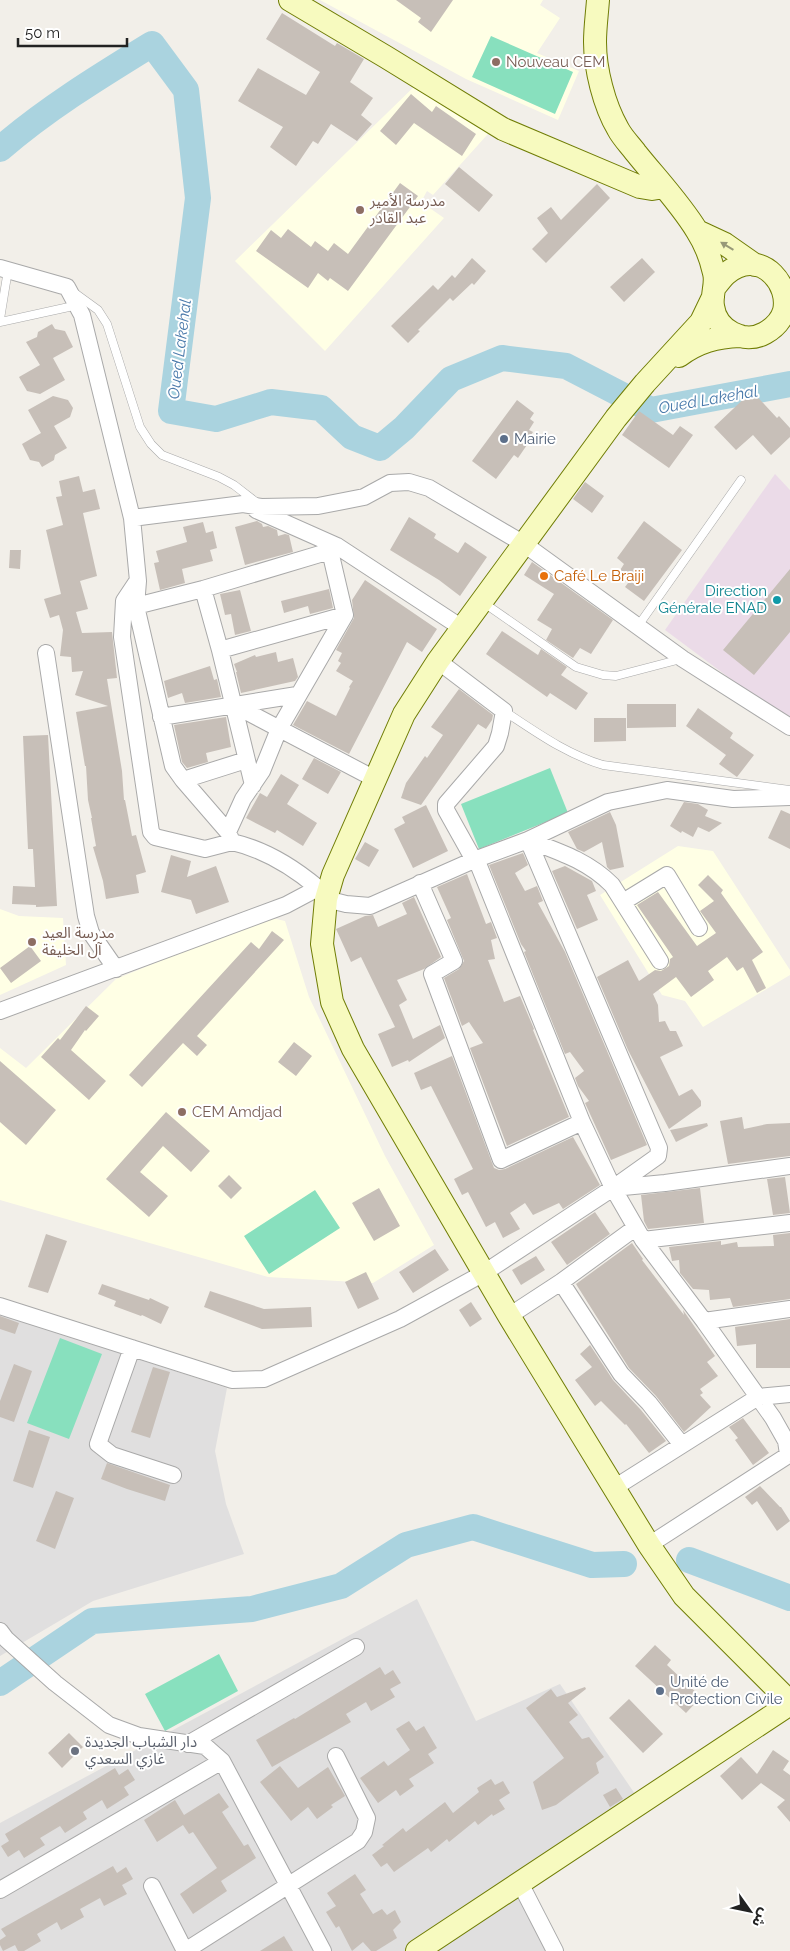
<svg xmlns="http://www.w3.org/2000/svg" width="790" height="1951" viewBox="0 0 790 1951" font-family="Raleway,'Noto Sans Arabic',sans-serif">
	<rect width="100%" height="100%" fill="#f2efe9"/>
	<path fill="#e0dfdf" d="M0,1314L227,1388L215,1451L226,1504L244,1554L93,1601L0,1656Z
		M417,1599L476,1721L560,1684L635,1794L509,1879L547,1951H0V1823Z"/>
	<path fill="#ebdbe8" d="M775,474L790,490V723L665,630Z"/>
	<path fill="#ffffe5" d="M320,0H543L540,5L560,18L537,53L579,71L558,120L466,79Z
		M422,79L496,125L433,195L427,191L421,202L444,218L325,351L235,261Z
		M678,846L713,851L790,970V975L703,1027L685,1001L662,995L600,895Z
		M0,909L19,916L63,918L66,965L0,995Z
		M268,917L285,921L309,997L385,1156L434,1245L373,1283L268,1277L0,1200V1048L26,1068L116,979Z"/>
	<path fill="#88e0be" d="M491,36L573,72L555,114L472,77Z
		M550,768L568,813L479,849L461,804Z
		M315,1190L340,1228L269,1274L244,1236Z
		M60,1338L102,1354L69,1439L27,1423Z
		M219,1654L238,1691L165,1731L145,1694Z"/>
	<g fill="none" stroke-linecap="round" stroke-linejoin="round">
		<path stroke="#aad3df" stroke-width="26" d="M0,149C46,109 100,76 152,44L186,90L198,198L171,411L216,419L271,402L321,408L352,437L380,448L404,428L451,379L502,358L566,366L651,410L790,384
			M689,1560L790,1598
			M0,1683L92,1621L252,1609L341,1586L406,1545L473,1527L592,1565L624,1564"/>
	</g>
	<path fill="#c7bfb8" d="M396,0H453L431,32L418,22L421,18Z
		M282,13L335,46L337,43L364,59L350,82L373,98L361,115L372,124L357,141L331,124L318,144L313,141L296,166L270,147L283,127L238,101L258,68L306,95L320,72L266,39Z
		M411,94L432,112L436,106L476,134L462,156L414,123L396,145L380,131Z
		M459,167L493,195L479,212L445,184Z
		M400,183L418,196L348,291L330,278L328,281L318,273L308,288L256,251L271,230L281,238L288,229L311,247L315,241L328,251L334,243L348,254Z
		M597,184L610,198L546,263L532,249L548,233L537,218L551,207L561,220Z
		M472,258L486,271L474,285L472,283L453,301L450,298L418,330L420,331L408,343L391,326L433,285L438,290L452,275L455,278Z
		M642,258L655,272L624,302L610,287Z
		M52,324L55,329L65,331L73,347L53,358L65,380L40,394L27,391L19,377L40,365L26,342L37,337L38,332Z
		M752,391L777,418L779,416L790,428V437L771,455L753,435L736,450L714,427Z
		M53,396L68,400L73,408L70,417L54,426L67,448L55,455L54,460L42,467L39,462L30,460L22,444L41,433L28,410Z
		M517,400L534,413L530,419L534,422L529,430L533,432L527,441L529,442L518,458L514,455L496,479L472,461Z
		M639,411L673,435L680,426L693,435L669,468L622,435Z
		M79,476L83,492L95,489L100,509L83,513L97,576L80,581L88,609L76,612L82,633L112,632L117,678L107,679L122,771L124,800H125L132,836L136,835L146,872L136,875L139,893L106,899L103,881L93,847L96,846L91,818H92L88,800L86,766H85L76,712L108,706L75,695L83,671L72,672L71,657L60,656L63,630L59,615L50,618L44,599L61,594L46,530L63,525L56,497L62,496L59,481Z
		M585,482L604,496L592,513L573,499Z
		M409,517L436,534L434,538L458,553L465,542L487,557L460,596L439,580L390,550Z
		M257,521L262,524L263,527L268,526L277,530L278,536L285,534L289,535L293,552L245,565L235,527Z
		M644,521L682,550L644,601L625,587L628,583L617,575L624,564L617,558Z
		M203,522L206,533L213,531L217,548L210,550L213,561L182,569L185,583L160,590L154,563L159,562L156,551L187,542L183,527Z
		M10,550H21L20,569L9,568Z
		M532,562L613,620L591,654L580,648L573,658L546,640L552,629L537,620L554,594L524,575Z
		M790,569V632L754,675L723,650Z
		M365,580L437,629L422,652L407,642L349,754L293,725L307,701L336,716L350,688L349,687L353,681L336,671L341,663L338,661L342,653L336,650L354,618L352,600Z
		M329,589L333,608L310,614L308,606L284,613L281,601Z
		M240,590L251,631L235,635L231,614L225,615L220,594Z
		M502,631L538,655L541,649L567,667L561,675L588,693L576,710L550,693L547,697L486,654Z
		M276,652L278,662L293,658L298,677L295,681L241,693L236,672H237L234,664L255,655L256,657Z
		M210,666L214,680L217,679L221,697L185,703L182,693L168,698L164,681Z
		M459,689L493,715L492,720L486,729L478,724L421,805L401,798L406,783L425,756L427,758L443,735L431,727Z
		M627,704H676V727L627,728Z
		M698,708L733,733L730,738L754,755L737,777L719,764L726,755L686,726Z
		M226,717L231,747L206,753L208,762L187,768L182,762L174,725Z
		M594,718H626V741L594,742Z
		M48,735L57,906L36,907V905L12,904L13,886L35,887L33,849H28L23,736Z
		M314,758L341,772L328,794L302,779Z
		M281,774L299,785L287,804L317,823L303,846L277,830L275,833L246,818L260,793L267,797Z
		M684,802L698,804L708,810L705,816L722,823L709,832L698,827L693,837L682,831L681,833L670,826Z
		M426,805L448,851L413,868L394,829L405,823L402,817Z
		M781,810L790,814V849L768,838Z
		M610,812L616,825L624,867L610,870L607,867L602,842L584,852L577,849L568,832Z
		M365,842L379,850L369,867L355,859Z
		M523,853L528,865L515,873L525,891L537,886L543,901L538,903L565,952L647,1145L611,1160L585,1103L589,1101L578,1086L575,1078L584,1071L570,1052L565,1054L524,952L526,951L521,944L489,865Z
		M171,855L191,861L187,877L216,866L229,902L196,914L191,900L161,892Z
		M565,866L592,881L596,891L587,895L598,920L577,929L552,871Z
		M467,874L486,924L491,922L497,938L491,940L495,959L488,960L504,1002L520,996L534,1029L533,1030L569,1117L507,1146L470,1048L483,1043L469,1022L462,1026L444,978L459,969L464,961L447,920L451,918L437,887Z
		M708,875L723,890L721,893L763,952L752,960L766,988L757,993L743,967L737,971L727,957L708,971L714,980L691,997L676,977L653,994L658,1005L659,1022L665,1021L670,1031H676L683,1046L660,1057L679,1096L692,1089L701,1101V1106L669,1129L628,1050L597,977L628,960L639,981L655,970L661,971L669,966L670,959L673,957L637,905L658,892L697,946L716,933L700,911L714,901L698,885Z
		M414,897L441,957L424,969L397,980L407,1000L399,1005L413,1039L440,1025L445,1038L409,1062L408,1060L392,1067L378,1034L395,1027L361,957L351,962L336,929L365,916L373,915L378,927L407,914L402,903Z
		M272,931L284,940L197,1036L207,1045L197,1056L183,1043L142,1087L129,1075L251,942L259,949Z
		M30,946L41,961L11,983L0,968Z
		M86,1006L99,1016L86,1031L85,1030L71,1050L106,1081L89,1100L41,1057L58,1038L60,1040Z
		M294,1042L312,1056L296,1076L278,1062Z
		M452,1056L494,1168L499,1170L505,1169L573,1137L600,1185L563,1209L559,1203L533,1215L525,1203L510,1213L520,1229L503,1238L495,1222L486,1227L468,1192L462,1195L454,1179L473,1169L431,1086L421,1090L414,1073Z
		M0,1061L56,1110L26,1145L0,1122Z
		M166,1112L210,1151L191,1172L163,1146L140,1172L168,1196L149,1217L106,1179Z
		M742,1117L744,1129L767,1124L790,1123V1156L728,1164L720,1121Z
		M707,1123L708,1126L676,1142L670,1130Z
		M229,1175L242,1188L231,1199L218,1186Z
		M785,1177L790,1213L773,1215L767,1179Z
		M379,1188L400,1226L374,1241L352,1203Z
		M700,1188L704,1223L648,1229L644,1221L641,1195Z
		M595,1212L610,1234L567,1265L551,1242Z
		M790,1233V1299L733,1307L730,1298L710,1300L709,1290L693,1289L680,1273L679,1260L672,1261L669,1247L721,1241V1245L737,1242L738,1247L774,1246L773,1235Z
		M46,1234L67,1241L48,1293L28,1287Z
		M632,1243L643,1259L642,1260L684,1315L683,1310L715,1356L707,1362L718,1376L700,1389L703,1393L700,1395L711,1407L684,1432L656,1396L629,1368L576,1284Z
		M435,1249L449,1270L413,1293L399,1272Z
		M536,1256L545,1270L521,1285L512,1270Z
		M366,1272L379,1299L358,1309L345,1282Z
		M102,1284L149,1300L150,1298L169,1307L161,1324L142,1315L141,1316L114,1306L116,1301L98,1294Z
		M210,1291L264,1309L311,1307L312,1327L262,1329L204,1307Z
		M471,1302L482,1319L470,1327L459,1310Z
		M0,1316L19,1323L15,1334L0,1329Z
		M790,1319V1368H756V1344L737,1346L735,1327Z
		M590,1345L613,1380L641,1410L666,1441L649,1453L626,1424L625,1425L601,1401L595,1406L575,1380L592,1367L580,1354Z
		M14,1364L32,1371L14,1422L0,1417V1401Z
		M153,1367L170,1372L150,1438L131,1432Z
		M743,1418L769,1453L753,1465L735,1440L738,1438L729,1427Z
		M29,1430L50,1437L33,1488L13,1481Z
		M107,1463L170,1485L165,1501L127,1489L101,1479Z
		M760,1486L780,1507H781L790,1521L777,1531L757,1501L752,1505L745,1497Z
		M56,1491L74,1498L55,1549L36,1541Z
		M655,1645L671,1660L667,1665L701,1697L686,1713L635,1666Z
		M380,1667L385,1675L393,1670L401,1683L390,1689L395,1697L371,1711L366,1702L346,1714L351,1722L272,1767L256,1740L294,1718L295,1719Z
		M585,1687L586,1689L568,1703L578,1715L569,1722L582,1739L589,1737L604,1757L596,1763L599,1773L556,1805L542,1810L533,1782L564,1758L526,1708L551,1689L557,1697Z
		M629,1699L663,1734L643,1753L609,1718Z
		M409,1721L416,1731L424,1726L437,1748L428,1754L434,1763L409,1779L414,1786L400,1796L396,1790L378,1803L360,1778L384,1761L388,1766L410,1750L396,1729Z
		M69,1733L83,1747L62,1768L48,1753Z
		M773,1750L789,1761L783,1770L790,1775V1822L777,1807L785,1800L761,1783L742,1800L720,1776L741,1757L757,1774Z
		M280,1766L298,1788L328,1767L345,1796L331,1805L333,1807L317,1819L308,1807L291,1821L260,1782Z
		M115,1768L119,1775L128,1769L135,1780L124,1787L129,1795L107,1809L102,1800L83,1812L87,1819L65,1833L60,1826L40,1838L45,1845L24,1858L19,1850L8,1857L1,1846L9,1841L5,1834Z
		M491,1779L495,1785L503,1781L510,1793L499,1800L505,1809L493,1816L492,1814L478,1825L475,1821L449,1842L447,1839L431,1852L428,1848L394,1872L387,1863L381,1867L372,1855L384,1846L382,1845L403,1828L406,1832L445,1802L453,1813L479,1792L477,1788Z
		M616,1788L623,1799L610,1807L603,1795Z
		M219,1793L229,1807L222,1812L244,1846L248,1844L256,1858L221,1881L227,1891L193,1914L180,1894L217,1868L193,1832L189,1834L183,1825L157,1842L144,1820L175,1800L184,1815Z
		M113,1866L117,1873L126,1867L133,1879L122,1885L127,1894L104,1906L100,1898L80,1909L84,1917L61,1930L57,1922L37,1934L41,1941L24,1951H18L15,1945L3,1951L0,1945V1940L6,1936L1,1929Z
		M355,1874L366,1890L360,1894L373,1914L382,1909L387,1915L395,1910L401,1922L393,1930L397,1938L376,1951H371L363,1942L352,1951L339,1926L336,1928L326,1912L336,1906L327,1893Z
		M284,1936L293,1951H260Z"/>
	<g fill="none" stroke-linecap="round" stroke-linejoin="round">
		<defs>
			<path id="service" d="M76,294L98,310L107,324L140,427L151,444L162,455L219,477L234,485L256,502
				M0,319L8,270
				M0,322L78,305
				M484,603L576,667L603,675L616,676L681,659
				M638,626L741,480
				M504,711C536,732 566,754 603,765L790,790"/>
			<path id="minor" d="M0,268L67,287L82,315L132,518L138,581L136,606L173,766L183,780L228,832L232,842C263,849 293,867 318,888
				M256,510L337,546L462,628
				M132,518L243,504L261,507L318,506L364,497L390,483L409,482L429,488L524,544L683,659L790,727
				M136,583L124,601L122,637L151,832L155,837L205,849L232,842
				M203,589L220,650L253,785
				M136,606L203,589L330,551
				M220,650L345,615
				M46,653L86,916L91,933L116,969
				M438,661L504,711L500,733L496,746L446,804V810L474,860L479,866L582,1122L613,1188L665,1183L790,1166
				M234,705L375,779
				M161,717L297,695
				M183,780L246,760
				M228,832L243,799L262,771L279,729L345,615L330,551L337,546
				M528,840C560,852 588,861 612,885L660,961
				M420,883L454,961L432,974L501,1160L582,1122
				M326,899L346,904L370,906L474,860L528,840L608,802L667,790L733,799L790,797
				M623,902L667,875L699,928
				M0,1011L286,905L318,888L327,890
				M613,1188L643,1240L704,1321L773,1418L786,1441L788,1454
				M643,1240L790,1223
				M561,1282L621,1374L649,1403L682,1445
				M0,1306L232,1380L264,1379L400,1319L484,1273L613,1188L658,1156L659,1148L528,840
				M509,1316L561,1282L635,1228
				M704,1321L790,1309
				M132,1348L98,1444L112,1455L173,1475
				M614,1488L758,1397L790,1394
				M649,1545L790,1454
				M0,1631L6,1639L55,1683L109,1725L139,1736L205,1746L222,1761L323,1951
				M188,1744L356,1647
				M520,1883L555,1951
				M152,1886L185,1951
				M0,1890L222,1761
				M185,1951L358,1841L364,1832L367,1818L336,1756"/>
			<path id="secondary" d="M290,0L386,57L503,129L640,187L652,189L664,187
				M598,0C597,14 595,28 595,42C595,69 604,105 618,129C622,137 630,145 636,153C656,178 680,203 697,231C704,242 711,259 714,273C717,284 711,295 713,306C716,330 744,345 765,333C774,328 781,321 784,311C790,284 764,255 737,267C727,271 722,278 715,287
				M697,231L725,244L755,265
				M713,297L701,322L645,383L616,418L438,661L404,714L333,875L326,899L322,944L332,1002L353,1049L509,1316L649,1545L684,1596L790,1702
				M679,356C698,342 716,337 740,336
				M417,1951L790,1704"/>
		</defs>
		<use href="#service" stroke="#a9a9a9" stroke-width="9"/>
		<use href="#minor" stroke="#a9a9a9" stroke-width="18"/>
		<use href="#secondary" stroke="#707d05" stroke-width="24"/>
		<use href="#service" stroke="#fff" stroke-width="8"/>
		<use href="#minor" stroke="#fff" stroke-width="16"/>
		<use href="#secondary" stroke="#f7fabf" stroke-width="22"/>
	</g>
	<defs><path id="oneway-solid" d="M-6-.8H1V-3.2L6.5 0L1 3.2V.8H-6Z" transform="scale(1.25)"/></defs>
	<use fill="#979978" href="#oneway-solid" transform="translate(727 246) rotate(-149)"/>
	<g fill="#8d6e63" stroke="#fff" stroke-width="2">
		<circle cx="496" cy="62" r="5"/>
		<circle cx="360" cy="210" r="5"/>
		<circle cx="32" cy="942" r="5"/>
		<circle cx="182" cy="1112" r="5"/>
	</g>
	<g fill="#5c6f8a" stroke="#fff" stroke-width="2">
		<circle cx="504" cy="439" r="5"/>
		<circle cx="660" cy="1691" r="5"/>
	</g>
	<circle fill="#e8710a" stroke="#fff" stroke-width="2" cx="544" cy="576" r="5"/>
	<circle fill="#0f9aa8" stroke="#fff" stroke-width="2" cx="777" cy="600" r="5"/>
	<circle fill="#6b7280" stroke="#fff" stroke-width="2" cx="75" cy="1751" r="5"/>
	<g text-anchor="middle" stroke-width="4" stroke-linejoin="round" paint-order="stroke">
		<g font-size="15" fill="#785e54" stroke="#fff" text-anchor="start">
			<text x="506" y="67">Nouveau CEM</text>
			<text x="370" y="206">مدرسة الأمير<tspan x="370" dy="17">عبد القادر</tspan></text>
			<text x="42" y="938">مدرسة العيد<tspan x="42" dy="17">آل الخليفة</tspan></text>
			<text x="192" y="1117">CEM Amdjad</text>
		</g>
		<g font-size="15" fill="#4e5e75" stroke="#fff" text-anchor="start">
			<text x="514" y="444">Mairie</text>
			<text x="670" y="1687">Unité de<tspan x="670" dy="17">Protection Civile</tspan></text>
		</g>
		<g font-size="15" fill="#c56008" stroke="#fff" text-anchor="start">
			<text x="554" y="581">Café Le Braiji</text>
		</g>
		<g font-size="15" fill="#0d838f" stroke="#fff" text-anchor="end">
			<text x="767" y="596">Direction<tspan x="767" dy="17">Générale ENAD</tspan></text>
		</g>
		<g font-size="15" fill="#5b616d" stroke="#fff" text-anchor="start">
			<text x="85" y="1747">دار الشباب الجديدة<tspan x="85" dy="17">غازي السعدي</tspan></text>
		</g>
		<g font-size="16" font-style="italic" fill="#4a7aab" stroke="#fff">
			<text transform="translate(179 349) rotate(-83)" y="6">Oued Lakehal</text>
			<text transform="translate(708 399) rotate(-10)" y="6">Oued Lakehal</text>
		</g>
	</g>
	<g transform="translate(750 1911) rotate(123)" stroke="#ffffff" stroke-width="4" paint-order="stroke">
	<path d="M0-4L9 19L0 12L-9 19Z" fill="#222222"/>
	<text y="-8" font-size="14" font-weight="bold" text-anchor="middle" fill="#222222">ش</text>
	</g>
	<path d="M18 38v8h109v-8" fill="none" stroke="#222222" stroke-width="2.5"/>
	<text x="25" y="38" font-size="15" fill="#222222" stroke="#ffffff" stroke-width="4" paint-order="stroke">50 m</text>
</svg>
